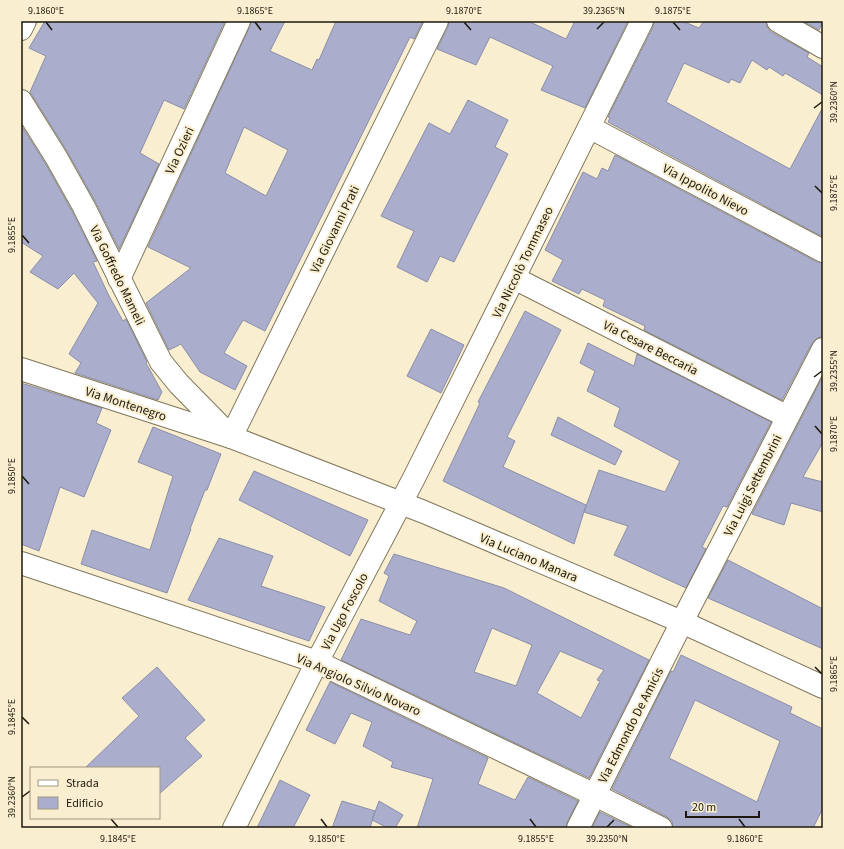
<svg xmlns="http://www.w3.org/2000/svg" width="844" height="849" viewBox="0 0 844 849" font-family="'Source Sans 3',sans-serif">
	<rect width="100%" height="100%" fill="#f9eecf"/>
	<path fill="#aaadcb" stroke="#8b8eaa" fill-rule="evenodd" d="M45,21H225L184,109L164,100L140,153L159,164L119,249L95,201L67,151L30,92L46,56L29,48Z
		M251,21H285L270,51L312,70L317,59L319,60L336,21H423L414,39L410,37L265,331L243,320L224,353L247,366L235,390L200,372L181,344L169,350L146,303L191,268L148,247L250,26ZM244,127L288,150L266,196L225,173Z
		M449,21H528L566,39L575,21H628L585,108L541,90L553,66L490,37L476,65L437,49L448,27Z
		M654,21H682L699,28L704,21H766L767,27L771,32L809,53L807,57L823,67V95L785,73L783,76L769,67L767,70L752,60L740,83L731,79L729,83L684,63L666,102L790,169L823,107V237L608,122L610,118L608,117L653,27Z
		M803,21H823L819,30Z
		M468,100L508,120L495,147L508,154L454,262L440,256L427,282L397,267L414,231L381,216L429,123L450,134Z
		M21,125L45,163L73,213L97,261L93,262L109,296L123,321L126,319L147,362L146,363L162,392L158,400L75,373L81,363L69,354L98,303L74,273L58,289L30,272L43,256L21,242Z
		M615,155L817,262L823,263V337L817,338L812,343L782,400L644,330L645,326L603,306L605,300L582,289L579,294L552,281L563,260L545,250L583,172L597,179L602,168L608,171Z
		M525,311L561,330L507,437L515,441L503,467L586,505L574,544L443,481L480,403L478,402Z
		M431,329L464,345L441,393L407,376Z
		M588,343L634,366L637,354L771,422L727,507L723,506L702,547L706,549L686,588L614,555L628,526L584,512L599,470L665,492L680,461L614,426L620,408L587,391L595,371L580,363Z
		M823,376V442L803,477L823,482V512L791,503L784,525L752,514Z
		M21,383L102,408L96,423L111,430L84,497L60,487L39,551L21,544Z
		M558,417L622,451L615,465L551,435Z
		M153,427L221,454L207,490H205L190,529H191L167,593L81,564L92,530L150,550L173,476L138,462Z
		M254,471L368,520L350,556L239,500Z
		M219,538L273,556L261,586L325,607L309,641L188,600Z
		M394,554L504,588L649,660L589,778L341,660L361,619L410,635L417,621L379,601L389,576L384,573ZM492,628L532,645L516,686L474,672ZM560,651L604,670L597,680L600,681L581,718L537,693Z
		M728,560L823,609V649L708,598Z
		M681,655L792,707L790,713L823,729V808L813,828H673L672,821L667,817L612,789L671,671L673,672ZM695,700L780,741L757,802L669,758Z
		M157,667L205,720L185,738L202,756L159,794V768H85L139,716L122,698Z
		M330,682L488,758L478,784L515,800L528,777L578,801L567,822L566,828H417L433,779L391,767L393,762L363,746L372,722L351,713L335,744L306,730Z
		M280,780L310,795L293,828H257Z
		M342,801L375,811L370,828H332Z
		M379,801L403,815L395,828H388L372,820Z
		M600,812L633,828H592Z"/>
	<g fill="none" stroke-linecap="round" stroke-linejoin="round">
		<defs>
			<path id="minor" d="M778,21L823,47
				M21,29L25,21
				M589,127L823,251
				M514,278L788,417
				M119,279L239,21
				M21,369L231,437L437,21
				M21,563L317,662L595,795L661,828
				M234,828L317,662L414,478L642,21
				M578,828L687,612L823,349"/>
			<path id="tertiary" d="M21,101L56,157L84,207L161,362L179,384L231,437L424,512L682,622L823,687"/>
		</defs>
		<use href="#minor" stroke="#7f765a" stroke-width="24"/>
		<use href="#tertiary" stroke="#7f765a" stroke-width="24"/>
		<use href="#minor" stroke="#fff" stroke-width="22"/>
		<use href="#tertiary" stroke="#fff" stroke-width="22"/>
	</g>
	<path fill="none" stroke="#1c180d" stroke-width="1.5" d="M46,22L52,30M255,22L261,30M464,22L471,30M673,22L680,30M597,29L604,22M814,108L822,102M815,186L822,193M22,235L29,243M814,377L822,371M815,426L822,434M22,476L29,484M815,667L822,674M22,717L29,724M22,797L30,791M111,819L118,827M321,819L327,827M530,819L536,827M739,819L745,827M607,827L614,820"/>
	<g text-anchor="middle" stroke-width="4" stroke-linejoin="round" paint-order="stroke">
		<g font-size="13" fill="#1c180d" stroke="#f9eecf">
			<text transform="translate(179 150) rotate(-65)" y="5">Via Ozieri</text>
			<text transform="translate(706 189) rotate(28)" y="5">Via Ippolito Nievo</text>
			<text transform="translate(334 229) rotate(-64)" y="5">Via Giovanni Prati</text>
			<text transform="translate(522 262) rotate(-64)" y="5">Via Niccolò Tommaseo</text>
			<text transform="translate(118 275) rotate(64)" y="5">Via Goffredo Mameli</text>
			<text transform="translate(651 347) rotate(27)" y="5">Via Cesare Beccaria</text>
			<text transform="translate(126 403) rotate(18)" y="5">Via Montenegro</text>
			<text transform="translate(752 485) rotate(-63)" y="5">Via Luigi Settembrini</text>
			<text transform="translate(529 557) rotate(23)" y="5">Via Luciano Manara</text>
			<text transform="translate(344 611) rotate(-62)" y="5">Via Ugo Foscolo</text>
			<text transform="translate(359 684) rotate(24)" y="5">Via Angiolo Silvio Novaro</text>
			<text transform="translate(630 725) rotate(-63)" y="5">Via Edmondo De Amicis</text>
		</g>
	</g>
	<rect width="844" height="849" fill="none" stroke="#f9eecf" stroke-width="44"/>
	<rect x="30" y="767" width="130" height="52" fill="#f9eecf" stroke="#a19881"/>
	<rect x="38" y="780" width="20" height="6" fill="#ffffff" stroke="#a19881"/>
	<text x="66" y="787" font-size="12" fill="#1c180d">Strada</text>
	<rect x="38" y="797" width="20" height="12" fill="#aaadcb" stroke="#a19881"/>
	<text x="66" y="807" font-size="12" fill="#1c180d">Edificio</text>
	<path d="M686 811v6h73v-6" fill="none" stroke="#1c180d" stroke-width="2"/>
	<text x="692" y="811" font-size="12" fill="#1c180d" stroke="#f9eecf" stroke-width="3" paint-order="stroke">20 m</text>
	<rect x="22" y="22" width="800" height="805" fill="none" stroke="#1c180d" stroke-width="1.5"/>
	<g font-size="10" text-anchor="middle" fill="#1c180d">
		<text x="46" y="14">9.1860°E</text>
		<text x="255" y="14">9.1865°E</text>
		<text x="464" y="14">9.1870°E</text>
		<text x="604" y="14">39.2365°N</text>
		<text x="673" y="14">9.1875°E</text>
		<text transform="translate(833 102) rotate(-90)" y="4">39.2360°N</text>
		<text transform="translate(833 193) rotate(-90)" y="4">9.1875°E</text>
		<text transform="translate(11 235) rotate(-90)" y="4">9.1855°E</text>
		<text transform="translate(833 371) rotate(-90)" y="4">39.2355°N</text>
		<text transform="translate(833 434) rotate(-90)" y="4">9.1870°E</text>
		<text transform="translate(11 476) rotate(-90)" y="4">9.1850°E</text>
		<text transform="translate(833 674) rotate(-90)" y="4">9.1865°E</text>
		<text transform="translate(11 717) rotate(-90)" y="4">9.1845°E</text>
		<text transform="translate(11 797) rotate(-90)" y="4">39.2360°N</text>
		<text x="118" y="842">9.1845°E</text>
		<text x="327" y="842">9.1850°E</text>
		<text x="536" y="842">9.1855°E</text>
		<text x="607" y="842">39.2350°N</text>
		<text x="745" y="842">9.1860°E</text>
	</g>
</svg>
